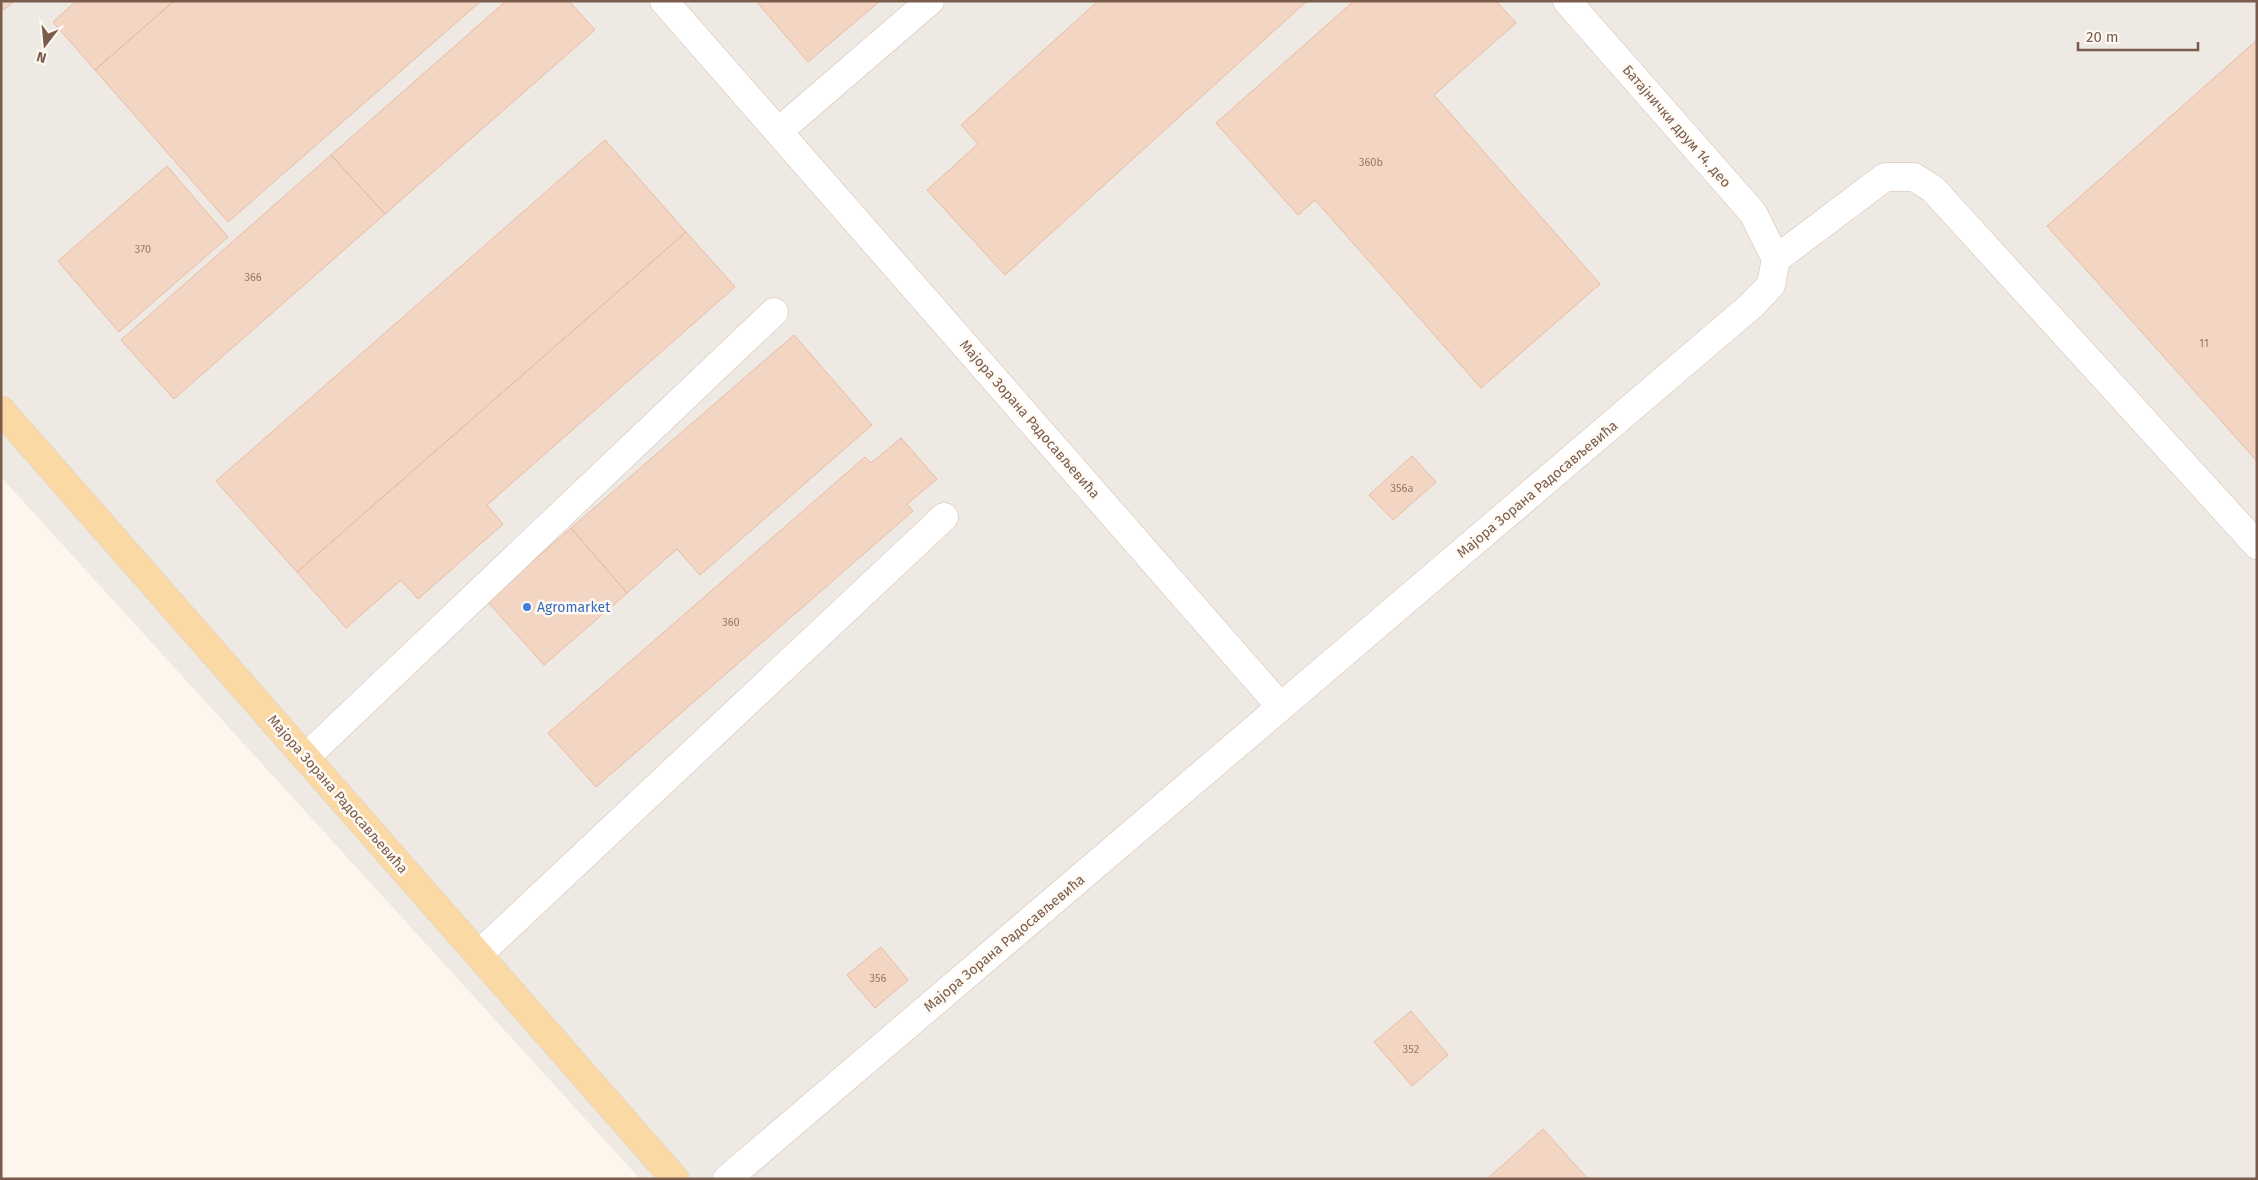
<svg xmlns="http://www.w3.org/2000/svg" width="2258" height="1180" viewBox="0 0 2258 1180" font-family="'Fira Sans',sans-serif">
	<rect width="100%" height="100%" fill="#fdf6ec"/>
	<path fill="#efe9e4" d="M1,1H2257V1179H640L1,477Z"/>
	<path fill="#f3d5c3" stroke="#e6bba3" d="M1,1H14L4,10L1,7Z
		M76,1H174L95,70L53,22Z
		M174,1H481L228,222L95,70Z
		M506,1H569L595,30L385,214L331,155Z
		M756,1H880L808,62Z
		M1098,1H1307L1005,275L927,190L978,144L961,125Z
		M1354,1H1496L1516,23L1434,95L1600,284L1481,388L1315,200L1298,215L1216,123Z
		M2257,40V461L2047,226Z
		M605,140L686,232L297,572L216,481Z
		M331,155L385,214L174,399L121,340Z
		M167,166L228,237L119,332L58,261Z
		M686,232L735,287L487,505L503,524L418,599L401,580L346,628L297,572Z
		M794,335L872,425L700,575L677,549L627,593L571,528Z
		M901,438L937,479L907,504L913,511L596,787L548,733L865,457L871,463Z
		M1412,456L1436,482L1393,520L1369,495Z
		M571,528L627,593L544,665L487,601Z
		M881,947L908,980L875,1008L847,975Z
		M1411,1011L1448,1055L1412,1086L1374,1042Z
		M1543,1129L1588,1179H1487Z"/>
	<g fill="none" stroke-linecap="round" stroke-linejoin="round">
		<defs>
			<path id="minor" d="M664,1L1281,707
				M1567,1L1753,213L1776,259
				M779,131L930,1
				M1776,259L1885,177H1914L1933,189L2257,545
				M306,757L774,312
				M479,954L944,517
				M727,1179L1752,305L1771,285L1776,259"/>
			<path id="major" d="M1,410L675,1179"/>
		</defs>
		<use href="#minor" stroke="#d1beb0" stroke-width="29"/>
		<use href="#major" stroke="#dad1cd" stroke-width="29"/>
		<use href="#minor" stroke="#fff" stroke-width="28"/>
		<use href="#major" stroke="#fbd9a5" stroke-width="28"/>
	</g>
	<circle fill="#3f7fe0" stroke="#fffaf3" stroke-width="2" cx="527" cy="607" r="5"/>
	<g text-anchor="middle" stroke-width="5" stroke-linejoin="round" paint-order="stroke">
		<g font-size="11" fill="#987a6a">
			<text x="1371" y="166">360b</text>
			<text x="143" y="253">370</text>
			<text x="253" y="281">366</text>
			<text x="2204" y="347">11</text>
			<text x="1402" y="492">356a</text>
			<text x="731" y="626">360</text>
			<text x="878" y="982">356</text>
			<text x="1411" y="1053">352</text>
		</g>
		<g font-size="14" fill="#7a5c4d" stroke="#fffaf3">
			<text transform="translate(1677 126) rotate(49)" y="5">Батајнички друм 14. део</text>
			<text transform="translate(1030 419) rotate(49)" y="5">Мајора Зорана Радосављевића</text>
			<text transform="translate(1537 489) rotate(-40)" y="5">Мајора Зорана Радосављевића</text>
			<text transform="translate(338 794) rotate(49)" y="5">Мајора Зорана Радосављевића</text>
			<text transform="translate(1004 943) rotate(-40)" y="5">Мајора Зорана Радосављевића</text>
		</g>
		<g font-size="14" fill="#366cbe" stroke="#fffaf3" text-anchor="start">
			<text x="537" y="612">Agromarket</text>
		</g>
	</g>
	<rect width="2258" height="1180" fill="none" stroke="#7a5c4d" stroke-width="5"/>
	<g transform="translate(45 45) rotate(196)" stroke="#fffaf3" stroke-width="4" paint-order="stroke">
	<path d="M0-4L9 19L0 12L-9 19Z" fill="#7a5c4d"/>
	<text y="-8" font-size="14" font-weight="bold" text-anchor="middle" fill="#7a5c4d">N</text>
	</g>
	<path d="M2078 42v8h120v-8" fill="none" stroke="#7a5c4d" stroke-width="2.5"/>
	<text x="2086" y="42" font-size="15" fill="#7a5c4d" stroke="#fffaf3" stroke-width="4" paint-order="stroke">20 m</text>
</svg>
